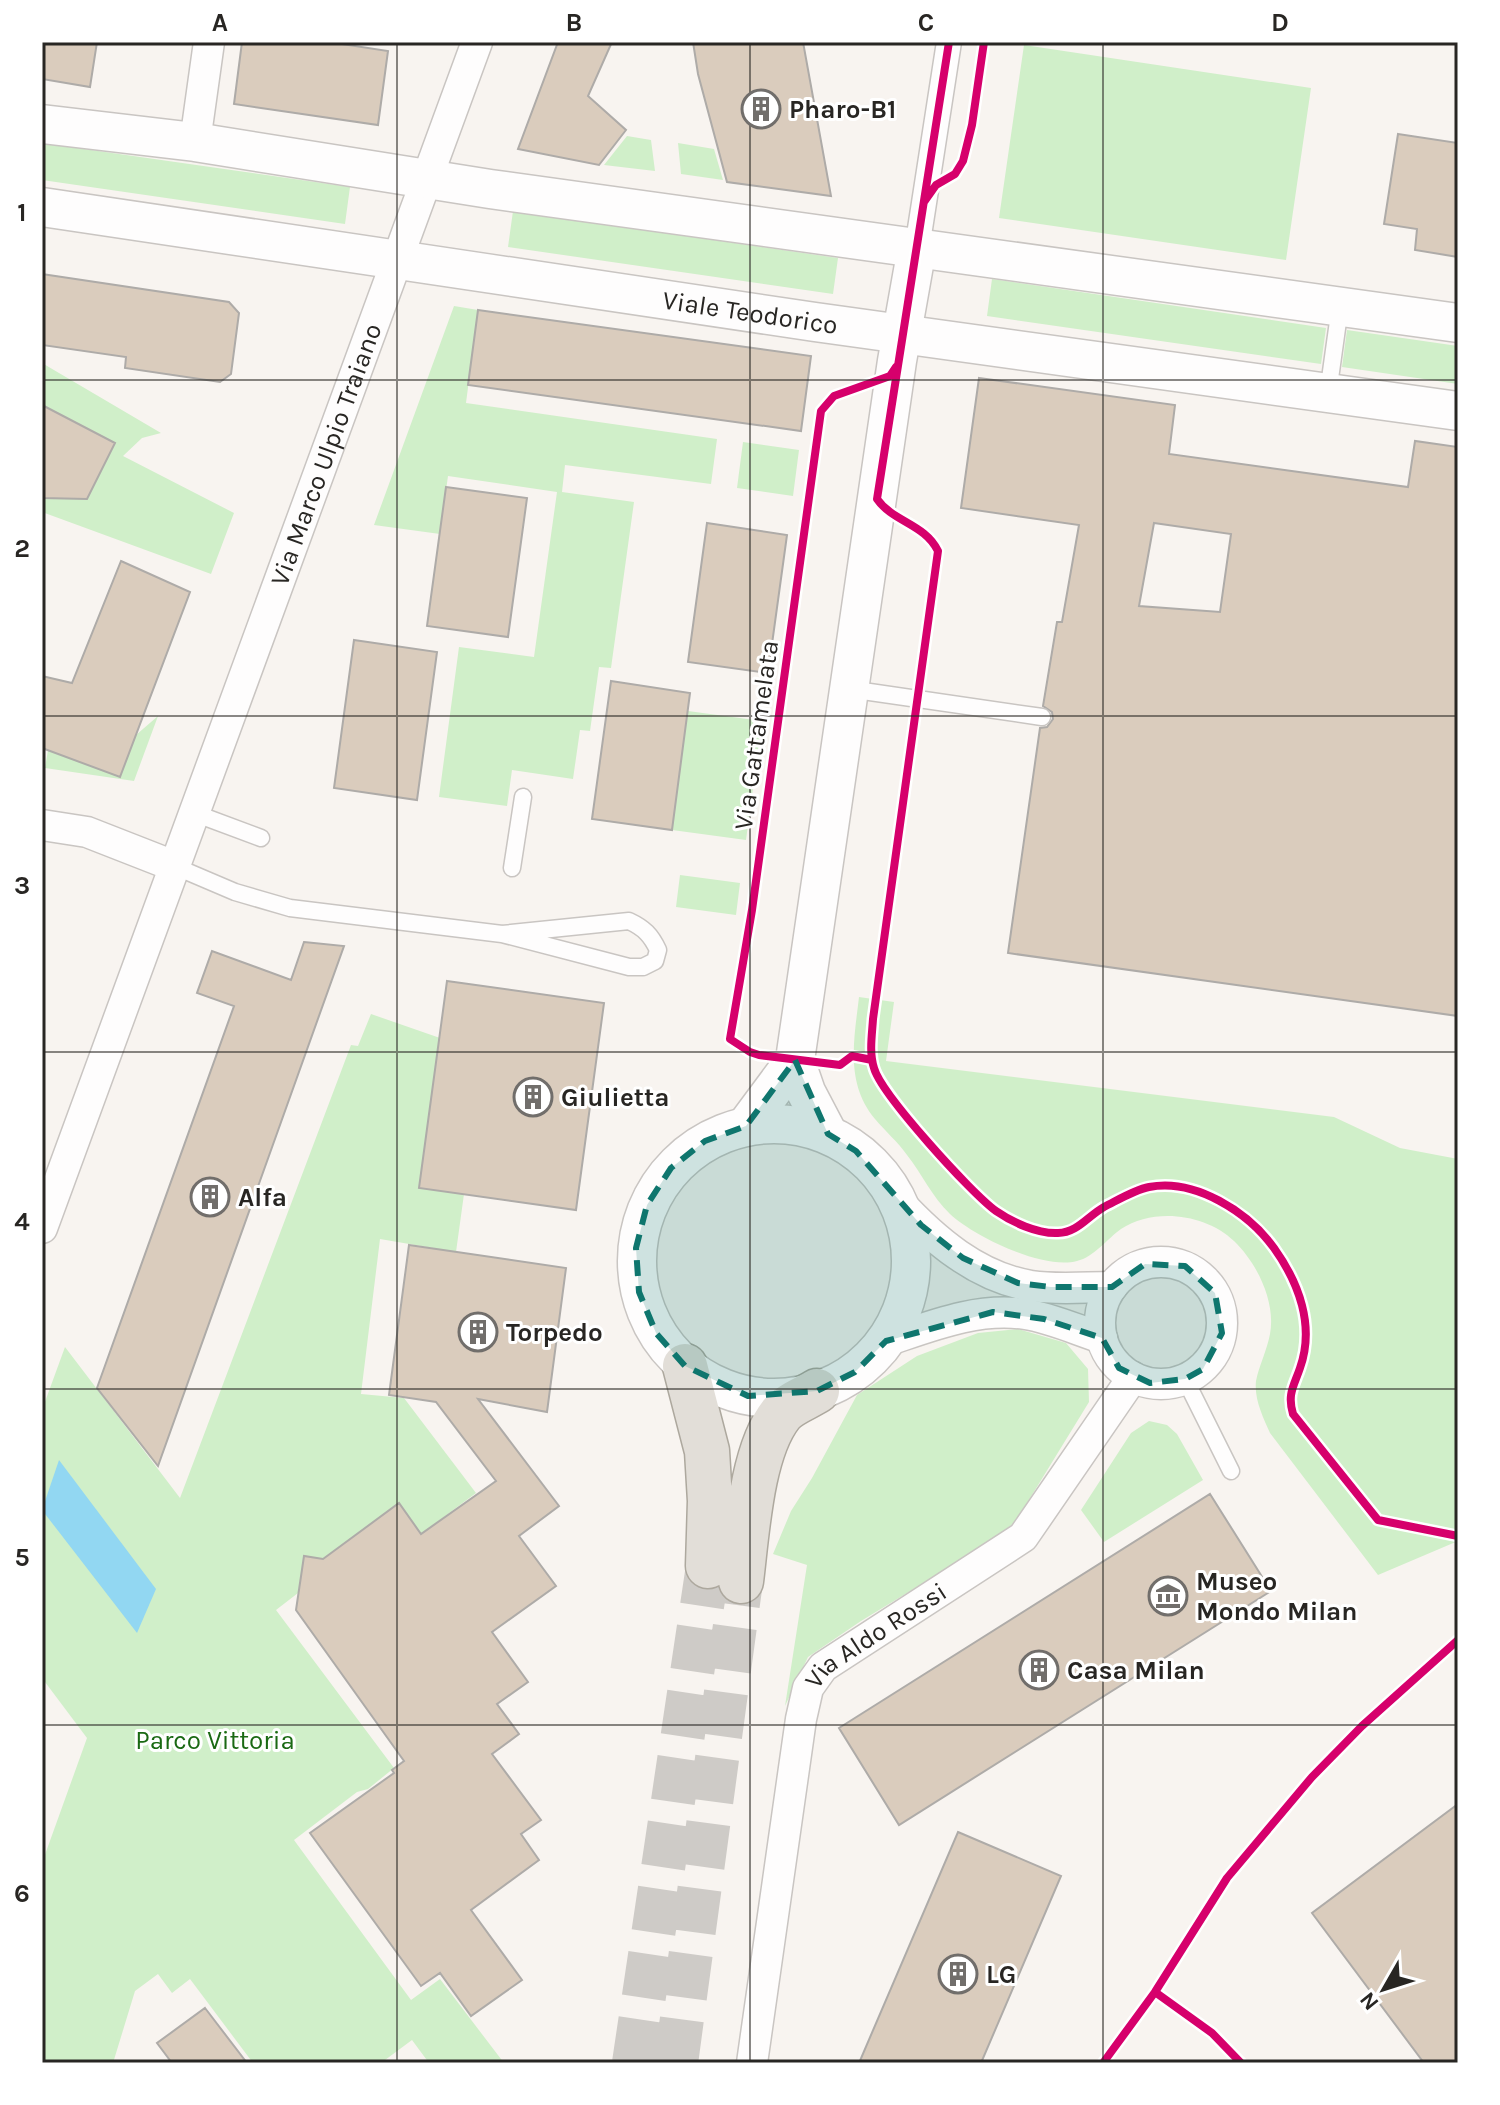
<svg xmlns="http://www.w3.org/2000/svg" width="1500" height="2105" viewBox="0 0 1500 2105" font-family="Karla,sans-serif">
	<rect width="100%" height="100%" fill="#f8f4f0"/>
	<path fill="#d0efc9" d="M1024,45L1311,88L1286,260L999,218Z
		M627,136L651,140L655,171L604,165Z
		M42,143L350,187L345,224L42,180Z
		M678,143L714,149L723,180L681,174Z
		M513,211L838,258L833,294L508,247Z
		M992,279L1326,328L1321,364L987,316Z
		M454,306L478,310L466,403L717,439L711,484L565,465L562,492L634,502L611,668L599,667L590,731L580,730L573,779L512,770L507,806L439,797L459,647L534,657L557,492L448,476L440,534L374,525Z
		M1347,330L1458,346V384L1342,367Z
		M42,363L161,433L142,438L123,456L234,513L211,574L42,512Z
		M743,442L799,450L793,496L737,488Z
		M688,711L762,721L746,840L672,830Z
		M158,716L134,781L45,768L48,750L136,735Z
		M680,875L740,883L736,915L676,907Z
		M859,997L894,1002L886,1061L1334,1117L1400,1148L1458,1159V1541L1378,1575L1270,1433C1263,1417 1254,1399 1256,1381C1259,1366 1267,1350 1270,1334C1276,1302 1257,1263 1234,1241C1206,1214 1154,1207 1121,1229C1107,1239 1094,1257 1077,1261C1043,1270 975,1237 950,1214C932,1197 922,1174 907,1155C898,1142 885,1131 875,1119C845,1083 854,1040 859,997Z
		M371,1014L440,1038L464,1194L456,1252L380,1239L361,1394L404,1398L476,1493L421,1534L398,1504L351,1538L371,1566L304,1556L298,1593L276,1610L394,1768L368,1789L357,1792L294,1840L411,2000L440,1979L504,2063H429L412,2040L381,2063H253L190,1979L172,1993L158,1974L135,1991L113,2063H42V1863L87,1738L42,1678V1410L65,1347L180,1498L351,1045L358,1046Z
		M1018,1329L1066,1343L1088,1369L1089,1402L1016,1521L994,1540L861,1621L808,1657L785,1706L807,1565L773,1554L791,1511L812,1478L857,1395L917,1356L978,1333Z
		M1149,1421L1167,1425L1177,1434L1203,1480L1104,1542L1081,1510L1131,1433Z"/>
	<path fill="#92d7f2" d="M59,1460L156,1589L137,1633L42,1510Z"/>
	<path fill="#daccbd" stroke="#aeaba8" stroke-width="2" fill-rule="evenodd" d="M42,42H97L90,87L42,79Z
		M242,42H329L388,51L378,125L234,104Z
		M558,42H612L588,96L626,130L599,165L518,149Z
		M693,42H803L831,196L727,182L698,74Z
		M1398,134L1458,143V257L1415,250L1417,229L1384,224Z
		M42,274L229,302L239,313L231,374L220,382L125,368L126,357L42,345Z
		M478,310L811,356L801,431L468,385Z
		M979,378L1175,405L1169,454L1408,487L1415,441L1458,447V1016L1008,953L1040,728L1047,727L1053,719L1052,712L1043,706L1057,622H1062L1079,525L961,508ZM1154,523L1231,534L1220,612L1139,606Z
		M42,405L115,443L87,499L42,498Z
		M446,487L527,498L508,637L427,626Z
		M707,523L787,535L768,673L688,662Z
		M121,561L190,592L120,777L42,748V676L72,683Z
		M354,640L437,652L417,800L334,788Z
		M611,681L690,693L672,830L592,819Z
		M304,942L344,946L158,1466L97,1388L234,1006L197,993L212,951L291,980Z
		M447,981L604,1003L576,1210L419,1188Z
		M409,1245L566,1268L547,1412L478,1399L559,1506L519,1536L556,1586L492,1632L528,1682L497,1704L519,1734L492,1754L541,1820L521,1834L539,1860L471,1910L522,1980L471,2016L440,1973L421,1986L310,1833L394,1773L392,1770L404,1761L296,1610L304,1556L323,1559L399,1503L421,1534L496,1481L436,1402L389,1395Z
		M1210,1494L1271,1591L899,1825L839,1728Z
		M1458,1804V2063H1424L1312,1913Z
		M958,1832L1061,1876L981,2063H859Z
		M205,2008L247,2063H172L157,2043Z"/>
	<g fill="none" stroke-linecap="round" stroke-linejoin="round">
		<path stroke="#cecbc7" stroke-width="44" stroke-dasharray="44 22" stroke-linecap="butt" d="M634,2063L708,1566
			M676,2063L741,1581"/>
		<defs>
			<path id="service" d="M1328,393L1340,307
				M849,689L1042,717
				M194,813L261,838
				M174,866L235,892L290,908L502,934L629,967H643L655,961L658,950C651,935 644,928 629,921L502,934
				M512,868L523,797
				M1185,1379L1231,1471"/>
			<path id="pedestrian" d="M917,248L949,42"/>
			<g id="minor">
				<path d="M195,142L209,42"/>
				<path d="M42,825L87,832L174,866"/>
				<path d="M898,1201C934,1240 977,1277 1031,1286C1057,1290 1086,1287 1112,1287"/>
				<path id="s1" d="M42,1228L477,42"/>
				<circle cx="1161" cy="1323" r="61"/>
				<path d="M886,1341C931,1326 977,1307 1025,1314C1051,1318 1077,1330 1102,1338"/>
				<path id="s2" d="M752,2063L801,1719L808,1688L823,1667L1023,1537L1133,1377"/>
			</g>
			<g id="tertiary">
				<path d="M42,124L195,142L490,189L1458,323"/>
				<path id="s3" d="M42,207L815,322L1458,411"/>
				<circle cx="774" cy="1261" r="137"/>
				<path d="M746,1126L795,1060"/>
				<path d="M828,1134L806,1092L795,1060L897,361L917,248"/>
			</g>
			<path id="trunk" d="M685,1366L707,1451L710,1501L708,1566
				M741,1581C747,1534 751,1452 781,1414C789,1404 806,1398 817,1391"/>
		</defs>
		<use href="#service" stroke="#c9c5c2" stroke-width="19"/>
		<use href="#pedestrian" stroke="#c9c5c2" stroke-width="27"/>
		<use href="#minor" stroke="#c9c5c2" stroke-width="33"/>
		<use href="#tertiary" stroke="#c9c5c2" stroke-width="41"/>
		<use href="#trunk" stroke="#ada89e" stroke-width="47"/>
		<use href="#service" stroke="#fefdfd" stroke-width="16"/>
		<use href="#pedestrian" stroke="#fefdfd" stroke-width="24"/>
		<use href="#minor" stroke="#fefdfd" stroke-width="30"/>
		<use href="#tertiary" stroke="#fefdfd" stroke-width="38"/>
		<use href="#trunk" stroke="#e2ded8" stroke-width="44"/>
		<defs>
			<path id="cycleway" d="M949,42L877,499C893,522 925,524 938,551L873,1019C872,1035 869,1053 874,1068C881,1094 971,1193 996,1211C1012,1222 1037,1234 1058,1233C1077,1233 1088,1216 1104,1207C1118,1200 1134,1190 1149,1187C1195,1178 1248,1212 1274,1248C1299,1283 1315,1326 1300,1368C1294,1386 1287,1394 1293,1414L1378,1520L1458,1536
				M924,202L936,185L955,174L963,161L972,125L984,42
				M872,1060L852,1056L840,1065L759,1055L750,1052L730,1039L752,910L821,411L834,396L890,376L896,367
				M1155,1992L1212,2033L1241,2063
				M1103,2063L1155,1992L1227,1878L1312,1777L1362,1726L1458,1640"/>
		</defs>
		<use href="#cycleway" stroke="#fff" stroke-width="13"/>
		<use href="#cycleway" stroke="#d6006c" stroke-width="8"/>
	</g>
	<path fill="#0f766e" fill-opacity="0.2" stroke="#0f766e" stroke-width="6" stroke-dasharray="16 10" stroke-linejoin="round" d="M795,1060L828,1134L856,1151L921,1225L963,1258L1018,1283L1051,1287H1112L1145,1264L1185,1266L1215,1293L1222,1333L1203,1369L1185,1379L1150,1383L1119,1368L1102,1338L1044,1319L993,1312L886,1341L855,1372L817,1391L748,1396L685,1366L656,1333L639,1292L636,1248L647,1205L671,1168L705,1141L746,1126Z"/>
	<path fill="none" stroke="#282623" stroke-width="2" stroke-opacity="0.55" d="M397,42V2063M750,42V2063M1103,42V2063M42,380H1458M42,716H1458M42,1052H1458M42,1389H1458M42,1725H1458"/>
	<defs>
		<symbol id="building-ring" viewBox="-11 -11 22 22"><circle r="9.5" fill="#fff" stroke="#716e6b" stroke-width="1.5"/><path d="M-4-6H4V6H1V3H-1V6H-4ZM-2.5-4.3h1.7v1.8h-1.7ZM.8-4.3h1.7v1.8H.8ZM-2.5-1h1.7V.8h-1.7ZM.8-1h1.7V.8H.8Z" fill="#716e6b"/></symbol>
		<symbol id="museum-ring" viewBox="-11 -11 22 22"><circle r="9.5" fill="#fff" stroke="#716e6b" stroke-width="1.5"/><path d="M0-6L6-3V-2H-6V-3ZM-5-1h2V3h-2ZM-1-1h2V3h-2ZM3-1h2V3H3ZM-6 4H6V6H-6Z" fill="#716e6b"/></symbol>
	</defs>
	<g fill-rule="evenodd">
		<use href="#building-ring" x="739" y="87" width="44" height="44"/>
		<use href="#building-ring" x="511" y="1075" width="44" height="44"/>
		<use href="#building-ring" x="188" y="1175" width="44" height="44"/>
		<use href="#building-ring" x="456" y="1310" width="44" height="44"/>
		<use href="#museum-ring" x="1146" y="1574" width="44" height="44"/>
		<use href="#building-ring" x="1017" y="1648" width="44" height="44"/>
		<use href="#building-ring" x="936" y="1952" width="44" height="44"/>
	</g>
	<g text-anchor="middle" stroke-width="6" stroke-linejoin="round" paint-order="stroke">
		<g font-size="26" font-weight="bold" fill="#282623" stroke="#fff" text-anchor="start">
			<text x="789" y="118">Pharo-B1</text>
			<text x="561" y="1106">Giulietta</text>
			<text x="238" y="1206">Alfa</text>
			<text x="506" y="1341">Torpedo</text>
			<text x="1196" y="1590">Museo<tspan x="1196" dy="30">Mondo Milan</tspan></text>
			<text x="1067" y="1679">Casa Milan</text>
			<text x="986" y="1983">LG</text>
		</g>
		<g font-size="26" fill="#282623" stroke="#fff">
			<text dy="9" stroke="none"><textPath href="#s3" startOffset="716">Viale Teodorico</textPath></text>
			<text dy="9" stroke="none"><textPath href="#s1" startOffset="824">Via Marco Ulpio Traiano</textPath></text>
			<text transform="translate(756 735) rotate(-82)" y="9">Via Gattamelata</text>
			<text dy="9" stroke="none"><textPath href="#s2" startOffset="466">Via Aldo Rossi</textPath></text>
		</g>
		<g font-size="26" fill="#1a6913" stroke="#fff">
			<text x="215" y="1749">Parco Vittoria</text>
		</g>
	</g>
	<rect width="1500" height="2105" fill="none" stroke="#ffffff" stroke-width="88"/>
	<g transform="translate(1384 1989) rotate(231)" stroke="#ffffff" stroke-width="6" paint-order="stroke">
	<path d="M0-6L14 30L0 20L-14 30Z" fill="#282623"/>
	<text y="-12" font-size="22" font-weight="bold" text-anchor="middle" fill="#282623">N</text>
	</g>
	<rect x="44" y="44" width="1412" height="2017" fill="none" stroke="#282623" stroke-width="3"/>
	<g font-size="26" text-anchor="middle" font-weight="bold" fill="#282623">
		<text x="220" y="31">A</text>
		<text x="574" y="31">B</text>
		<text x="926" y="31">C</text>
		<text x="1280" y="31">D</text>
		<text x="22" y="221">1</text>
		<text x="22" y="557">2</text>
		<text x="22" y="894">3</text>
		<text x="22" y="1230">4</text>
		<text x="22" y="1566">5</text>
		<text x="22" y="1902">6</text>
	</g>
</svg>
